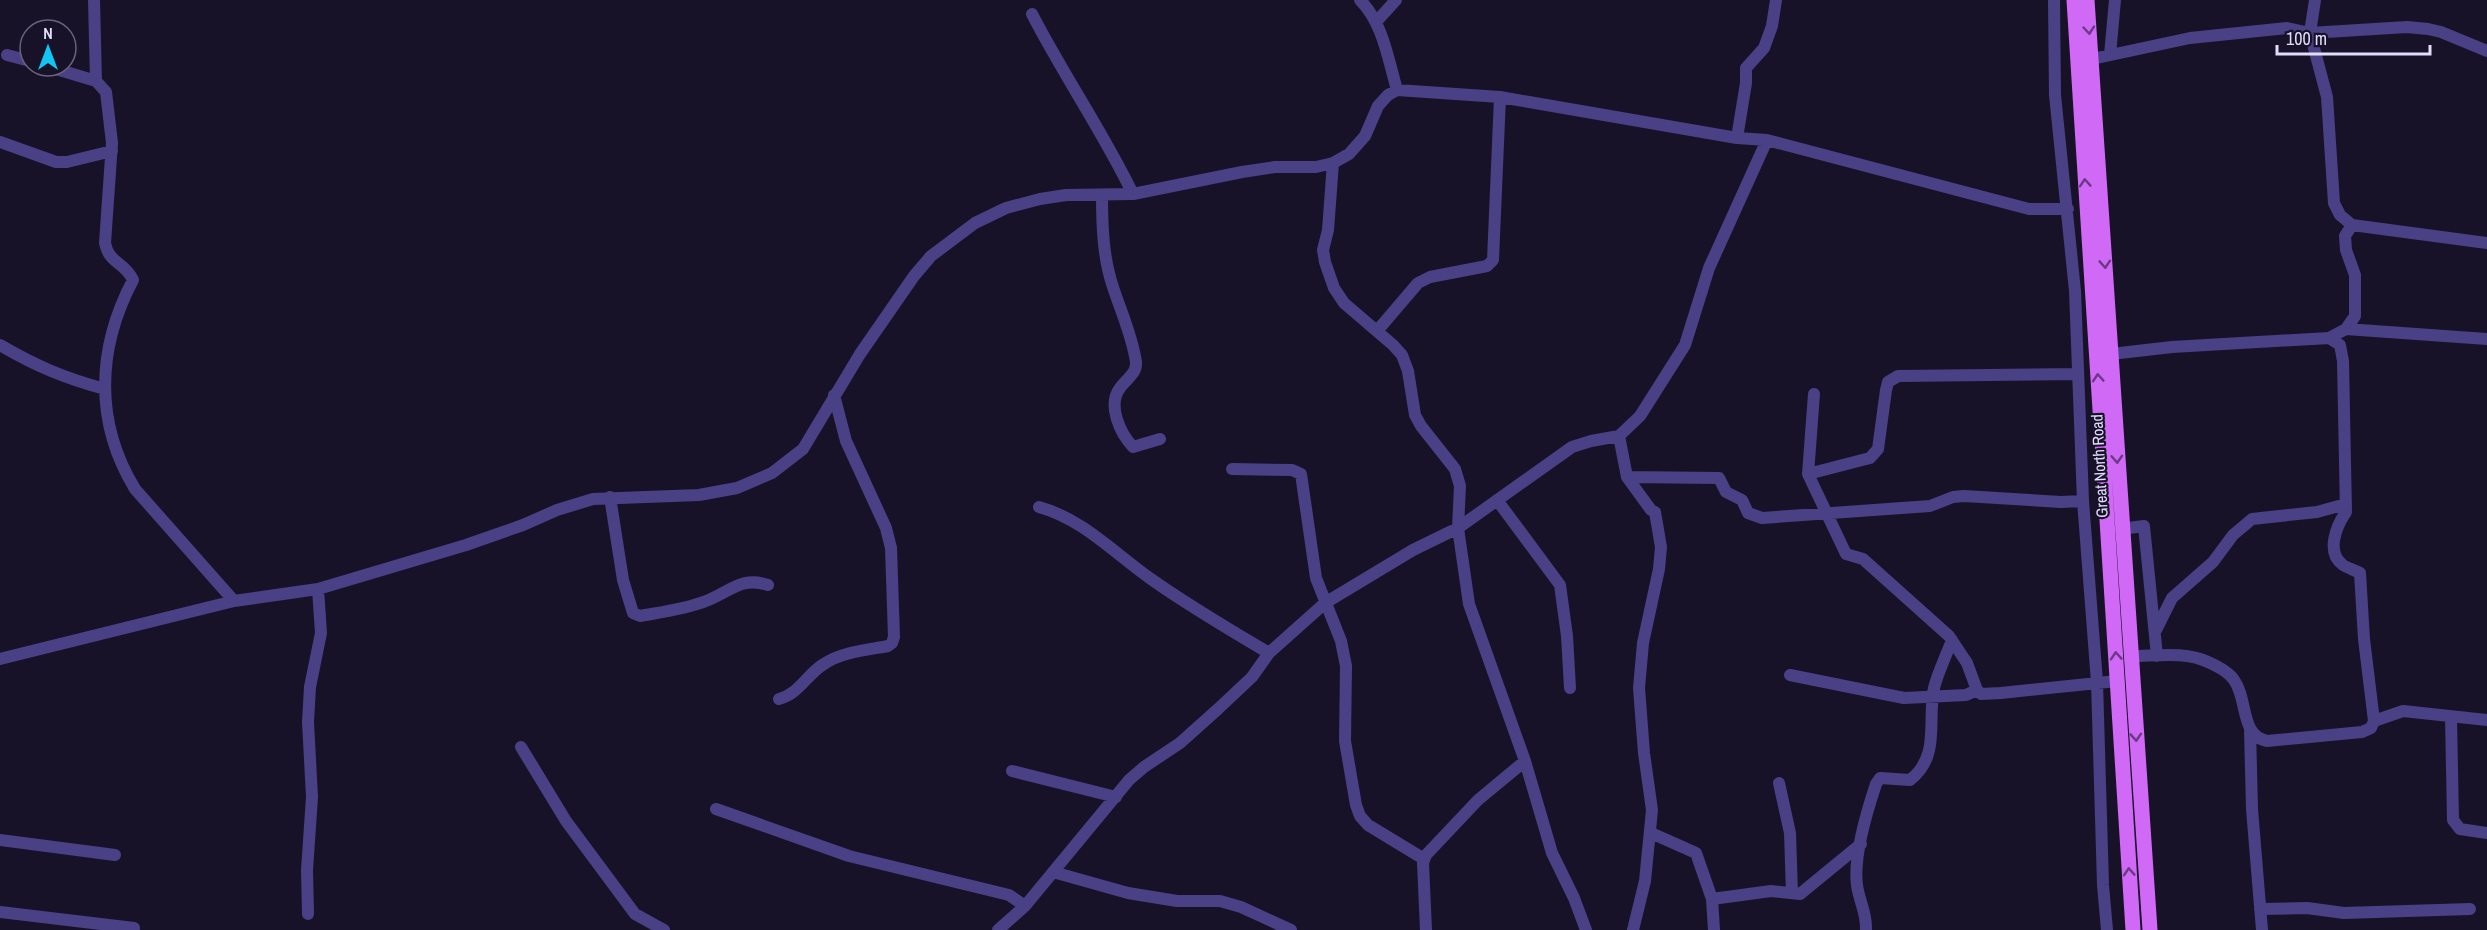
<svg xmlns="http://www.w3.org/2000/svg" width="2487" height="930" viewBox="0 0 2487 930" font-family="'Archivo Narrow',sans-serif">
	<rect width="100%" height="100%" fill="#181229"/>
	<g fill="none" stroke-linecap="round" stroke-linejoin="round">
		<path stroke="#4a4085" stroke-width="12" d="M94,0L96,81L106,92L112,143L105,243C109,264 125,262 133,280C97,348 94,422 135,489L234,601
			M1360,0C1383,23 1388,59 1397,90
			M2054,0L2055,95L2075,291L2083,501L2097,682L2103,885L2107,930
			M2315,0L2310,33L2327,97L2334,203L2340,215L2352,225L2487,243
			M1032,14C1064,76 1103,132 1133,194
			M1376,22L1396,0
			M7,55L30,61
			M2110,55L2115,0
			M2092,59L2190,38L2287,28L2310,33L2407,27L2428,29L2441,32L2487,51
			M46,66L96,81
			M1737,138L1746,83V68L1764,48L1772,26L1776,0
			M0,142L56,162H67L112,151
			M1333,163L1328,230L1323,250L1325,262L1334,288L1344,303L1393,345L1402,355L1408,371L1415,415L1421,426L1455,469L1460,486L1458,528L1469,604L1525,761L1552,853L1574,898L1586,930
			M1102,195C1102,225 1103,258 1113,287C1121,312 1132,335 1136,362C1137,374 1126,379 1120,388C1107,405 1120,433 1133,447L1160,439
			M2346,329L2355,316V275L2346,250L2345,236L2352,225
			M1377,331L1418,283L1430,277L1487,266L1493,260L1500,97
			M2329,338L2340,345L2343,361L2346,512C2337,525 2325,552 2343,565C2347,568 2355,570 2360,573L2364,639L2374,721
			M0,345C36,366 64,378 105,389
			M2111,354L2172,347L2329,338L2346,329L2487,339
			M1619,436L1627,477L1651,510L1655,512L1661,547L1659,569L1643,643L1639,688L1644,753L1652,810L1645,881L1633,930
			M1232,469L1292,470L1301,474L1316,578L1341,641L1346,666L1345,741L1356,805L1360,816L1368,825L1424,859
			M1808,474L1814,394
			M1627,477L1719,478L1726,492L1742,500L1748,513L1762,518L1930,506L1953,497L1964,496L2061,502L2083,501
			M610,497L623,580L633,613L640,616C662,612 686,609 706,601C730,592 741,576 768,585
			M1497,500L1560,585L1567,636L1570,688
			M1039,507C1083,519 1115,554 1151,579C1189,606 1230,630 1269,653
			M2121,529L2144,526L2157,656
			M2156,630L2172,598L2213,562L2233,535L2252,519L2317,512L2346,504
			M2131,656C2156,656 2185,651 2208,662C2217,666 2229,672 2234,680C2248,699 2240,736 2267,741L2362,732L2371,728L2374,721L2403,711L2487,720
			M0,659L234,601L318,589L466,545L523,525L557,510L593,499L699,495L737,488L772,473L803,449L860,354L914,276L931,256L975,223L1006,208L1040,199L1066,195L1133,194L1242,172L1275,167H1316L1333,163L1349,154L1365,136L1378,106L1388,95L1397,90L1500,97L1737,138L1767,140L2029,209H2068
			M1790,675L1904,698L1966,695L1977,690L1981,694L2001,693L2117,681
			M1977,690L1967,663L1949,636L1863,559L1846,554L1808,474L1870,458L1878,449L1886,390L1888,382L1898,376L2077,374
			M779,699C799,694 807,674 824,664C842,652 867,650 888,646L892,643L894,637L891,548L886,528L846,441L834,395
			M2451,717L2453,820L2460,829L2487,833
			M2250,729L2252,809L2262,930
			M521,747L566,821L635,914L664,930
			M1012,771L1116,797
			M1779,783L1790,833L1792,893
			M716,809L849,856L1009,895L1025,906
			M1651,833L1696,853L1712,899L1714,930
			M0,840L115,855
			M1053,872L1128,893L1177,901H1220L1241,907L1291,930
			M1712,899L1771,891L1800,894L1861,844
			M2260,909L2307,908L2344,913L2470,909
			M0,912L134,928
			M308,914L307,870L312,797L308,722L310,687L321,633L318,589
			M998,930L1025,906L1129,780L1144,767L1180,743L1218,709L1252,677L1269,653L1325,603L1413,550L1458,528L1572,447L1591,441L1619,436L1640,416L1685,345L1709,268L1767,140
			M1426,930L1423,863L1426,855L1478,800L1525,761
			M1866,930C1867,913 1859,901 1857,885C1853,856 1867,811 1876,784L1880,778L1910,780C1941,756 1927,720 1934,688C1938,672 1946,656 1952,640"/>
		<path stroke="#d169f7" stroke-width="15" d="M2074,0L2133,930
			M2087,0L2150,930"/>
	</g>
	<defs><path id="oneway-chevron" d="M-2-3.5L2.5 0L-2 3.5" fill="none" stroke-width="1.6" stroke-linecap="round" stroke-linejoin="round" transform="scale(1.5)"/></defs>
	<g stroke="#6b3986">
		<use href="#oneway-chevron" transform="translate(2089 30) rotate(85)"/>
		<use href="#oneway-chevron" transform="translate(2085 183) rotate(-94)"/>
		<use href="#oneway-chevron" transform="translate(2105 264) rotate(86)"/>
		<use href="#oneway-chevron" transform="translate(2098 378) rotate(-94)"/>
		<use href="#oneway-chevron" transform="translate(2117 459) rotate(87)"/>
		<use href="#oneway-chevron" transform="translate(2116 656) rotate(-94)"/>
		<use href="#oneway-chevron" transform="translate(2136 737) rotate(86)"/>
		<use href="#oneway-chevron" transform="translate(2129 872) rotate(-94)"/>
	</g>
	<g text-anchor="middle" stroke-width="4.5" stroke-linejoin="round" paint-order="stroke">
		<g font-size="16" fill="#e3dcfd" stroke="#181229">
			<text transform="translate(2099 466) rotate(-93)" y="6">Great North Road</text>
		</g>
	</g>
	<g transform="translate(48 48)"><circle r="28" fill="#181229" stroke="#69637e" stroke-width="1.5"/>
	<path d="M0-4.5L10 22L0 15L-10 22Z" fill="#13c5f3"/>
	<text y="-9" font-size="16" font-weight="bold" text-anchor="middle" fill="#e3dcfd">N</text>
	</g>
	<path d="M2277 45v9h153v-9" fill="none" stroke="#e3dcfd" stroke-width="3"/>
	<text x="2286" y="45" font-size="18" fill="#e3dcfd" stroke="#181229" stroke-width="4.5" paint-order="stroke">100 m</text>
</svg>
